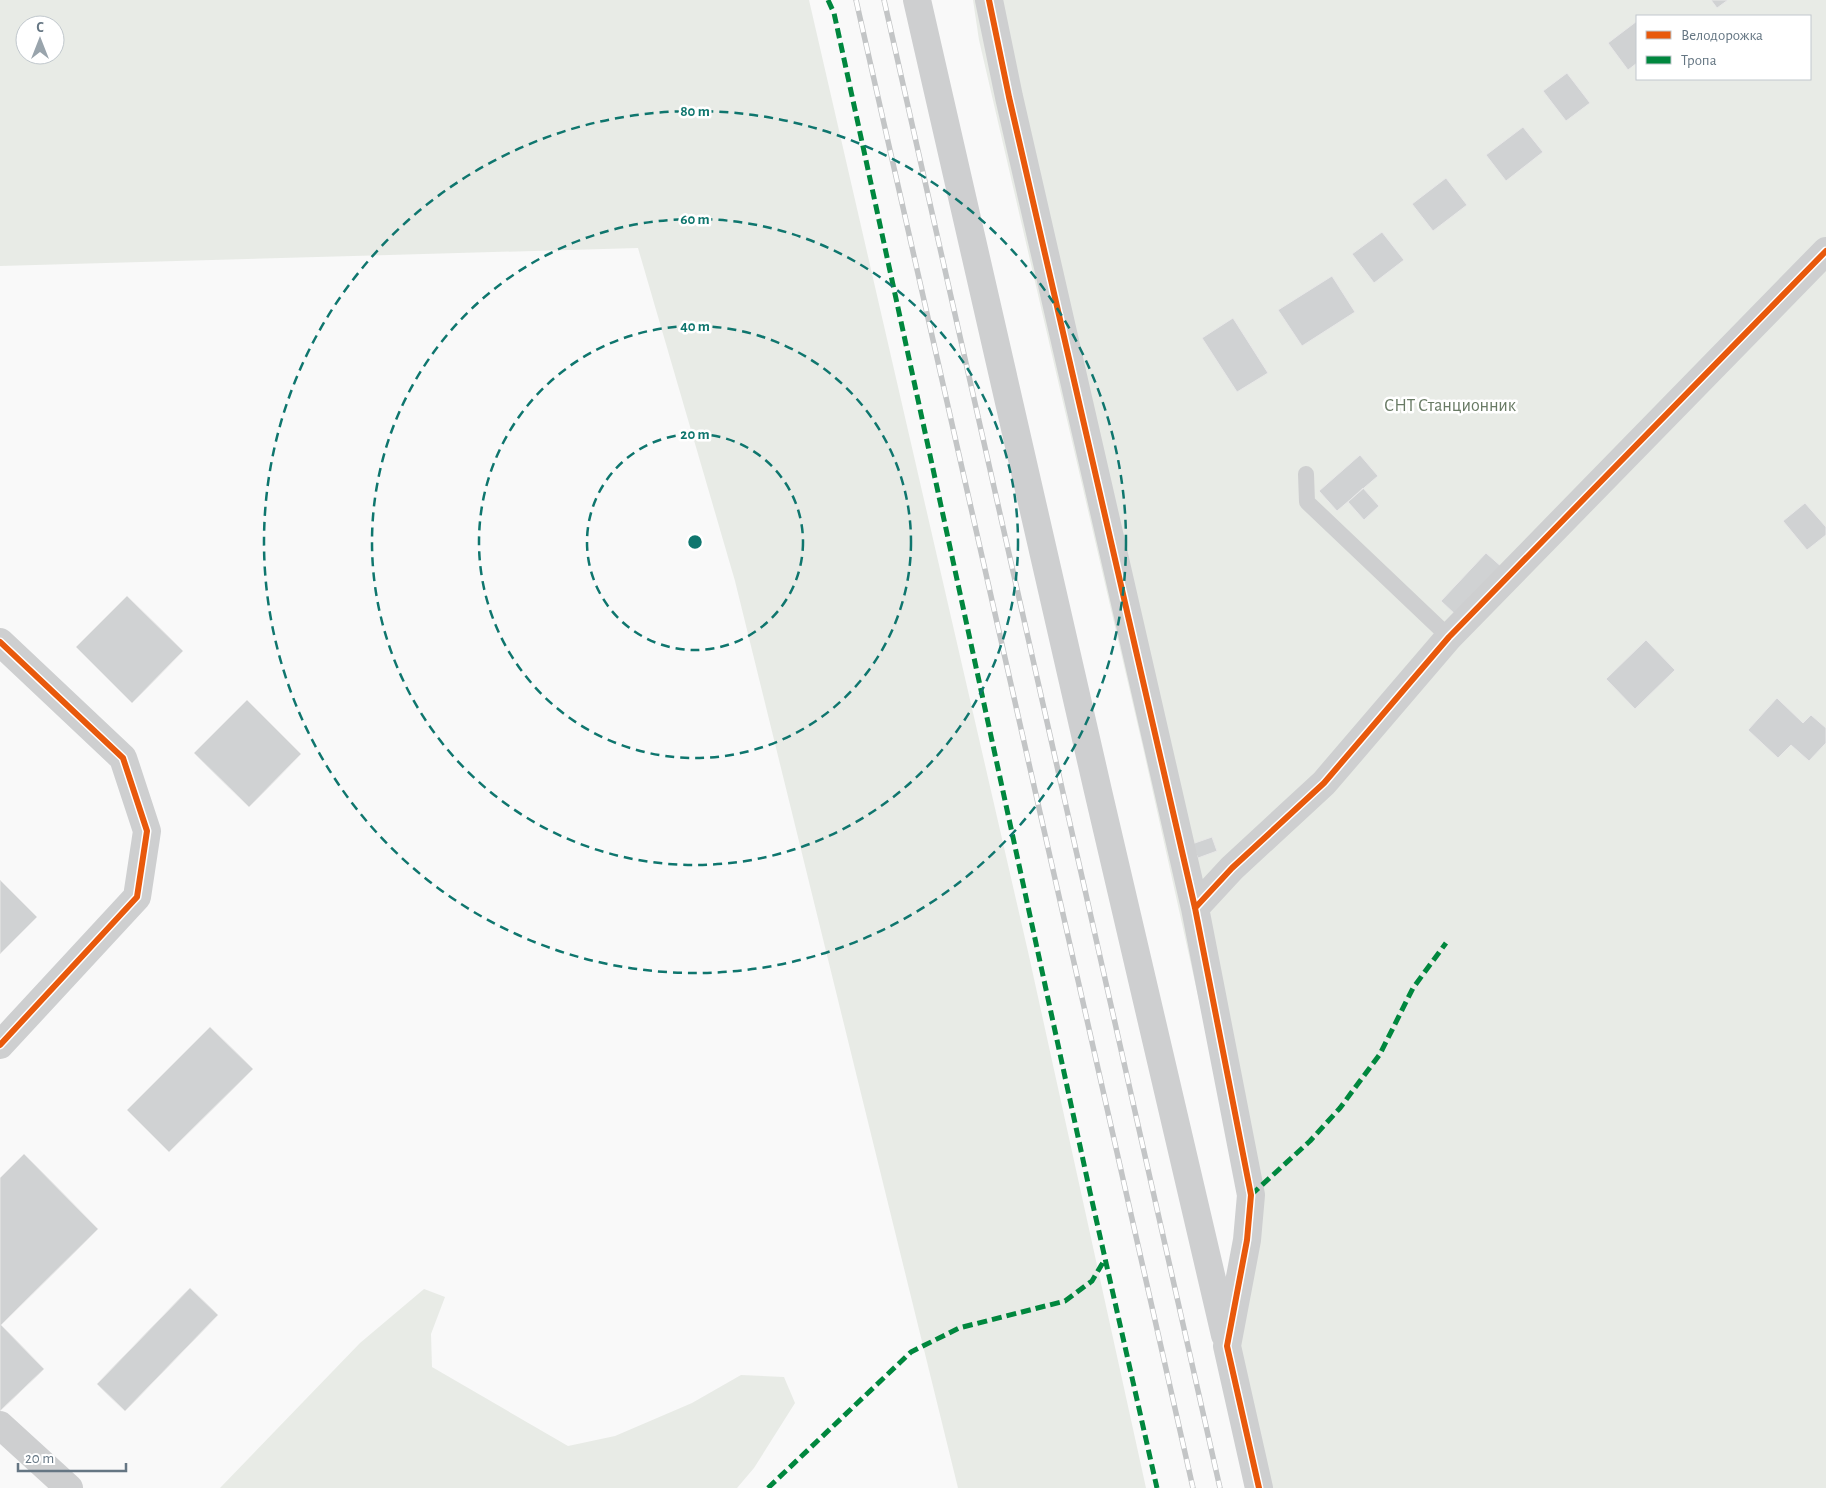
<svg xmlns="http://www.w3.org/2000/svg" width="1826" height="1488" viewBox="0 0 1826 1488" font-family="'Alegreya Sans',sans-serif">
	<rect width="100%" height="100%" fill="#f9f9f9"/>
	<path fill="#e8ebe6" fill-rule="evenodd" d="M0,0H809L1029,956L1146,1488H958L735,581L638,248L0,266ZM25,25H55V55H25Z
		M973,0H1826V1488H1253L1222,1352L1243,1199L1144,752L979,40ZM1637,16H1810V79H1637Z
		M424,1289L445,1297L431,1334L432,1367L568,1446L615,1436L692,1403L741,1375L784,1377L795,1403L754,1468L737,1488H220L360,1343Z"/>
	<path fill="#d0d2d3" stroke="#e8e8e8" d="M1711,0H1728L1717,8Z
		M1637,21V63L1628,70L1608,43Z
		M1567,73L1590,103L1566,121L1543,91Z
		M1523,127L1543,152L1506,181L1486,155Z
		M1446,178L1467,205L1433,231L1412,204Z
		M1382,232L1404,260L1374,283L1352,254Z
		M1332,276L1355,312L1302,346L1278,310Z
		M1233,318L1268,373L1237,392L1202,338Z
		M1360,455L1378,476L1337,511L1319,491Z
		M1363,488L1379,506L1364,520L1348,502Z
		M1805,503L1826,527V535L1807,550L1783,521Z
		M1486,553L1503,568L1457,616L1441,601Z
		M127,596L183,651L132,703L76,647Z
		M1646,640L1675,670L1635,709L1606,679Z
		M1777,698L1803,723L1811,715L1826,728V743L1809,761L1791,745L1778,758L1748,730Z
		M247,700L301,754L249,807L194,753Z
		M1212,837L1217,851L1198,858L1192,844Z
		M0,880L37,917L0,954Z
		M210,1027L253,1069L169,1152L127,1110Z
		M24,1154L98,1229L1,1325L44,1369L0,1411V1178Z
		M190,1288L218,1315L125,1411L97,1384Z"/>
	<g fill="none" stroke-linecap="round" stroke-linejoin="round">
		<path stroke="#cecfd0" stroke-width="16" d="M1306,474L1307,502L1449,637"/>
		<path stroke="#cecfd0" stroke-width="28" d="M917,0L1098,791L1225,1335
			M989,0L1009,97L1195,908L1251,1195L1247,1240L1227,1346L1259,1488
			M0,642L123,758L147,831L137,897L0,1045
			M1195,908L1232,868L1324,783L1449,637L1826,251
			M0,1425L69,1488"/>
		<defs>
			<path id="rail" d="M856,0L1193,1488
				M884,0L1220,1488"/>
		</defs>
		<use href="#rail" stroke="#c3c5c6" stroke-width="5.5"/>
		<use href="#rail" stroke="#fff" stroke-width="4" stroke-dasharray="11" stroke-linecap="butt"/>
		<path stroke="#00873e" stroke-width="5" stroke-dasharray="10 5" stroke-linecap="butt" d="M828,0L834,13L1090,1192L1157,1488
			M1251,1195L1310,1141L1340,1108L1380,1054L1413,988L1446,943
			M768,1488L911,1352L959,1328L1065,1301L1092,1281L1105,1259"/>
		<defs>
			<path id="cycleway" d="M989,0L1009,97L1195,908L1251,1195L1247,1240L1227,1346L1259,1488
				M0,642L123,758L147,831L137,897L0,1045
				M1195,908L1232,868L1324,783L1449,637L1826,251"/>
		</defs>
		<use href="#cycleway" stroke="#fff" stroke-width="9"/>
		<use href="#cycleway" stroke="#e8590c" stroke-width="6"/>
	</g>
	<g fill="none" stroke="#0f766e" stroke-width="2.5" stroke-dasharray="9 6">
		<circle cx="695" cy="542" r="108"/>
		<circle cx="695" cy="542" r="216"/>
		<circle cx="695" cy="542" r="323"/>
		<circle cx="695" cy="542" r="431"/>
	</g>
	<g text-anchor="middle" stroke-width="5" stroke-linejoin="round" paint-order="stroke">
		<g font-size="18" fill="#687a64" stroke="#fff">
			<text x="1450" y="411">СНТ Станционник</text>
		</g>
	</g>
	<circle cx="695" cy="542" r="8" fill="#0f766e" stroke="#fff" stroke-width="2.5"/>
	<g font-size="15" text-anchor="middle" font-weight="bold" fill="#0f766e" stroke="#fff" stroke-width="5" stroke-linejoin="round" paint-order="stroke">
		<text x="695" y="116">80 m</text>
		<text x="695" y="224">60 m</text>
		<text x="695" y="331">40 m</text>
		<text x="695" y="439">20 m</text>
	</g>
	<rect x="1636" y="15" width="175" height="65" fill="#ffffff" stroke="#c1c8cd"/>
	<rect x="1646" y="31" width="25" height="8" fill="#e8590c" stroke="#c1c8cd"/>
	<text x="1681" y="40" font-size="15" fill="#657683">Велодорожка</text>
	<rect x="1646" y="56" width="25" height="8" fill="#00873e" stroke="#c1c8cd"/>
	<text x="1681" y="65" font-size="15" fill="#657683">Тропа</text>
	<g transform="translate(40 40)"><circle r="24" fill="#ffffff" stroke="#c1c8cd"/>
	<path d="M0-4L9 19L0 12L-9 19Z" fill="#99a4ac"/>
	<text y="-8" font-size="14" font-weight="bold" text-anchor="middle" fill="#657683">С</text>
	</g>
	<path d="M18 1463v8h108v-8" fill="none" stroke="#657683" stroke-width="2.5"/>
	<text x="25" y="1463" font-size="15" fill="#657683" stroke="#ffffff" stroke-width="4" paint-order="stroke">20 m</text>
</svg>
